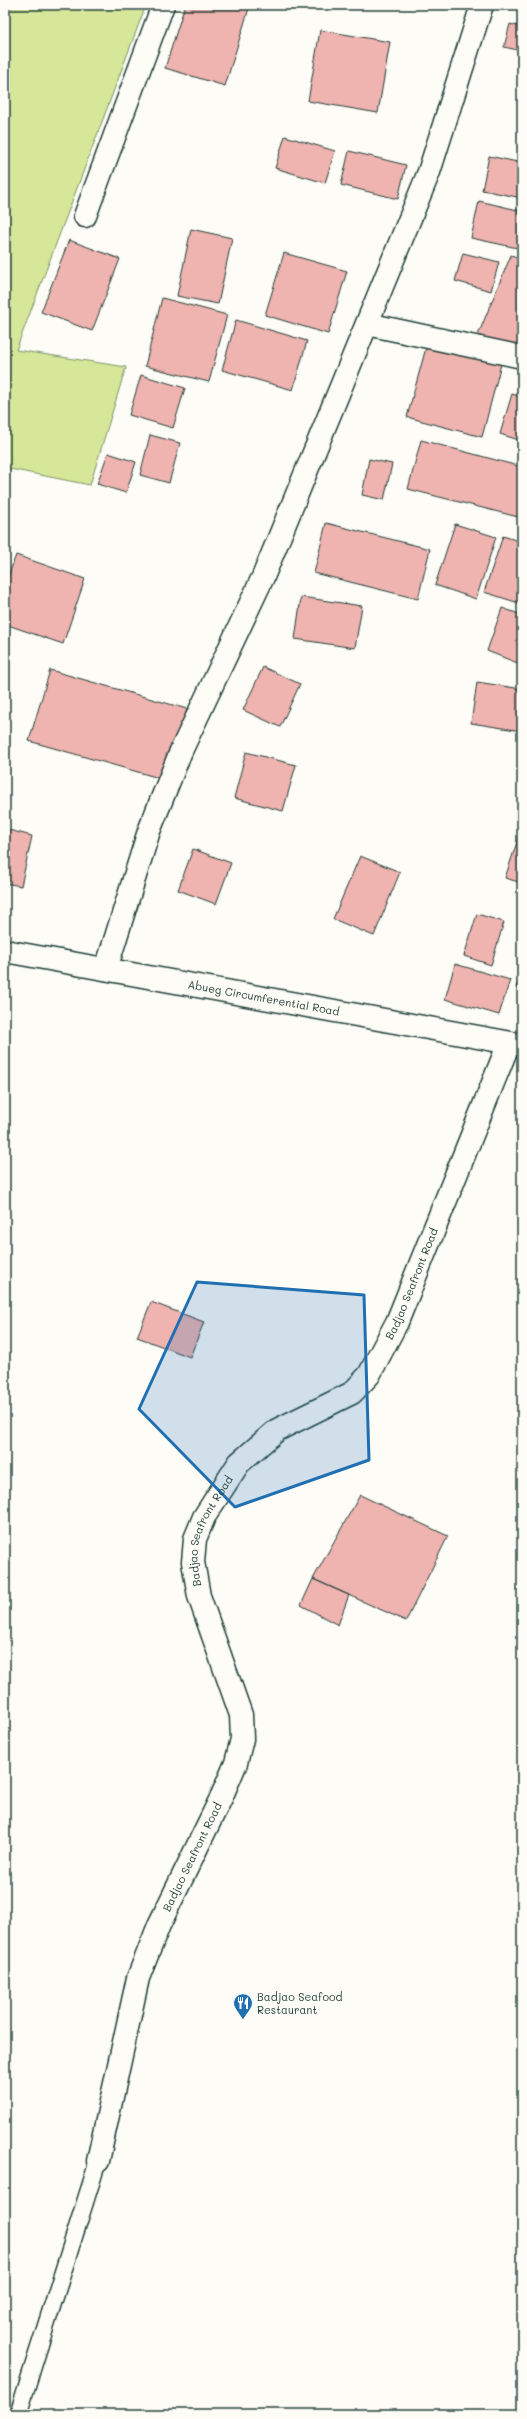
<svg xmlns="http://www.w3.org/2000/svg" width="527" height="2419" viewBox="0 0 527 2419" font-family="Mali,sans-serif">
	<rect width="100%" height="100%" fill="#fdfcf7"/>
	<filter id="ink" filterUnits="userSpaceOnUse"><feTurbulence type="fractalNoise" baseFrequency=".025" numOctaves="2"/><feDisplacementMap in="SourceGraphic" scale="8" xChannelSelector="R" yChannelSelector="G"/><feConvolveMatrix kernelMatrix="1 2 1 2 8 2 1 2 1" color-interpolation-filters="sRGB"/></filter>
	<g filter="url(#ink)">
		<path fill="#d6e79a" stroke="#7a9267" d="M5,5H146L16,350L126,367L90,485L5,468Z"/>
		<path fill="#efb3b0" stroke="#1f3d34" d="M185,5H250L225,86L165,68Z
			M510,24L522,27V51L504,47Z
			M320,30L390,42L378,113L308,101Z
			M285,136L335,151L325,183L275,168Z
			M349,151L406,165L398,199L341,185Z
			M489,156L522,163V198L482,190Z
			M479,201L522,211V249L471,238Z
			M191,229L232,238L218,304L177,296Z
			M69,240L120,259L92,331L41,312Z
			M284,253L347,271L328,334L265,315Z
			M463,253L499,262L491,291L455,281Z
			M511,255L522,259V353L478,335Z
			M162,298L227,315L209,382L145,366Z
			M236,320L307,341L293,390L222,370Z
			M427,344L501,364L482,437L407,417Z
			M141,375L185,388L173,428L129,415Z
			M512,394L522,397V441L500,434Z
			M150,435L180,443L169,483L140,475Z
			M421,440L522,467V518L408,489Z
			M108,453L136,462L126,493L97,484Z
			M369,459L392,464L384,500L362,495Z
			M326,523L430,549L418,599L314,573Z
			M455,524L496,537L476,599L435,585Z
			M503,536L522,542V604L484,592Z
			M16,555L85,579L63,644L5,624V585Z
			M301,597L362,606L355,648L295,639Z
			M502,608L522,615V657L520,664L487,651Z
			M263,667L300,684L280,727L243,710Z
			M50,670L187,709L166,780L29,741Z
			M477,682L522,689V731L471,723Z
			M246,752L296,765L283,811L234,798Z
			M522,827V883L505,878Z
			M5,829L32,836L21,886L5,883Z
			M193,849L231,863L216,904L178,890Z
			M360,856L400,872L374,936L333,919Z
			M477,914L504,922L491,965L464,956Z
			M455,964L510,980L499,1015L445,999Z
			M522,969V989L516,988Z
			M151,1302L204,1322L190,1357L137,1337Z
			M360,1495L448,1536L406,1621L313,1579Z
			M313,1579L349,1595L338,1625L301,1605Z"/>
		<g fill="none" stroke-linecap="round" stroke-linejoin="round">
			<defs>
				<path id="service" d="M18,2414L98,2161"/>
				<g id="minor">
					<path d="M85,216L163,5"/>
					<path d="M367,324L522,357"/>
					<path d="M106,969L149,831L181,751L263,577L429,172L482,5"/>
					<path id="s1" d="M98,2161L138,1978L159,1925L221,1798L236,1763L242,1739L241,1715L199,1596L193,1562L195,1539L204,1517L239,1463L277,1430L352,1393L369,1375L397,1322L509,1043"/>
				</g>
				<g id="tertiary">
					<path id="s2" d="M5,951L522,1045"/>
				</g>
			</defs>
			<use href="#service" stroke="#1f3d34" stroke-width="19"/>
			<use href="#minor" stroke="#1f3d34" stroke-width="25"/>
			<use href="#tertiary" stroke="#1f3d34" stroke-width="25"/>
			<use href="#service" stroke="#fdfcf7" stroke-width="16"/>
			<use href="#minor" stroke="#fdfcf7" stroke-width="22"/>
			<use href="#tertiary" stroke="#fdfcf7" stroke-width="22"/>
		</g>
	</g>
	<path fill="#1f6fb2" fill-opacity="0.2" stroke="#1f6fb2" stroke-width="3" stroke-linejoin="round" d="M197,1282L364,1295L369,1460L235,1507L139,1409Z"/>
	<defs>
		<symbol id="restaurant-pin" viewBox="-11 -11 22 30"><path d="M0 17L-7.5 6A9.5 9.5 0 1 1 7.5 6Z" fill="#1f6fb2" stroke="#fdfcf7"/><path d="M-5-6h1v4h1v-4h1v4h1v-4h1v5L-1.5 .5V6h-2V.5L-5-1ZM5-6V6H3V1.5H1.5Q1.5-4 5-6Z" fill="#fff"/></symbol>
	</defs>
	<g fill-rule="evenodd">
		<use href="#restaurant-pin" x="232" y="1992" width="22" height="30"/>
	</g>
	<g text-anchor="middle" stroke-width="4" stroke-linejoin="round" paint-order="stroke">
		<g font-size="11" fill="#1f3d34" stroke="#fdfcf7">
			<text dy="4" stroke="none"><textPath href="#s2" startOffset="263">Abueg Circumferential Road</textPath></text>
			<text dy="4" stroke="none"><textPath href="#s1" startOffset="1004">Badjao Seafront Road</textPath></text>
			<text dy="4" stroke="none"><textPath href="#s1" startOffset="668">Badjao Seafront Road</textPath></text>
			<text dy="4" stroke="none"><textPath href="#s1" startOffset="320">Badjao Seafront Road</textPath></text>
		</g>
		<g font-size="11" fill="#1f3d34" stroke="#fdfcf7" text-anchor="start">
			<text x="257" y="2001">Badjao Seafood<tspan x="257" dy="13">Restaurant</tspan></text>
		</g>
	</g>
	<rect width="527" height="2419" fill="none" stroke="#fdfcf7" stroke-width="20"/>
	<rect x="10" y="10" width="507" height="2399" fill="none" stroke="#1f3d34" stroke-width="1.5" filter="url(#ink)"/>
</svg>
